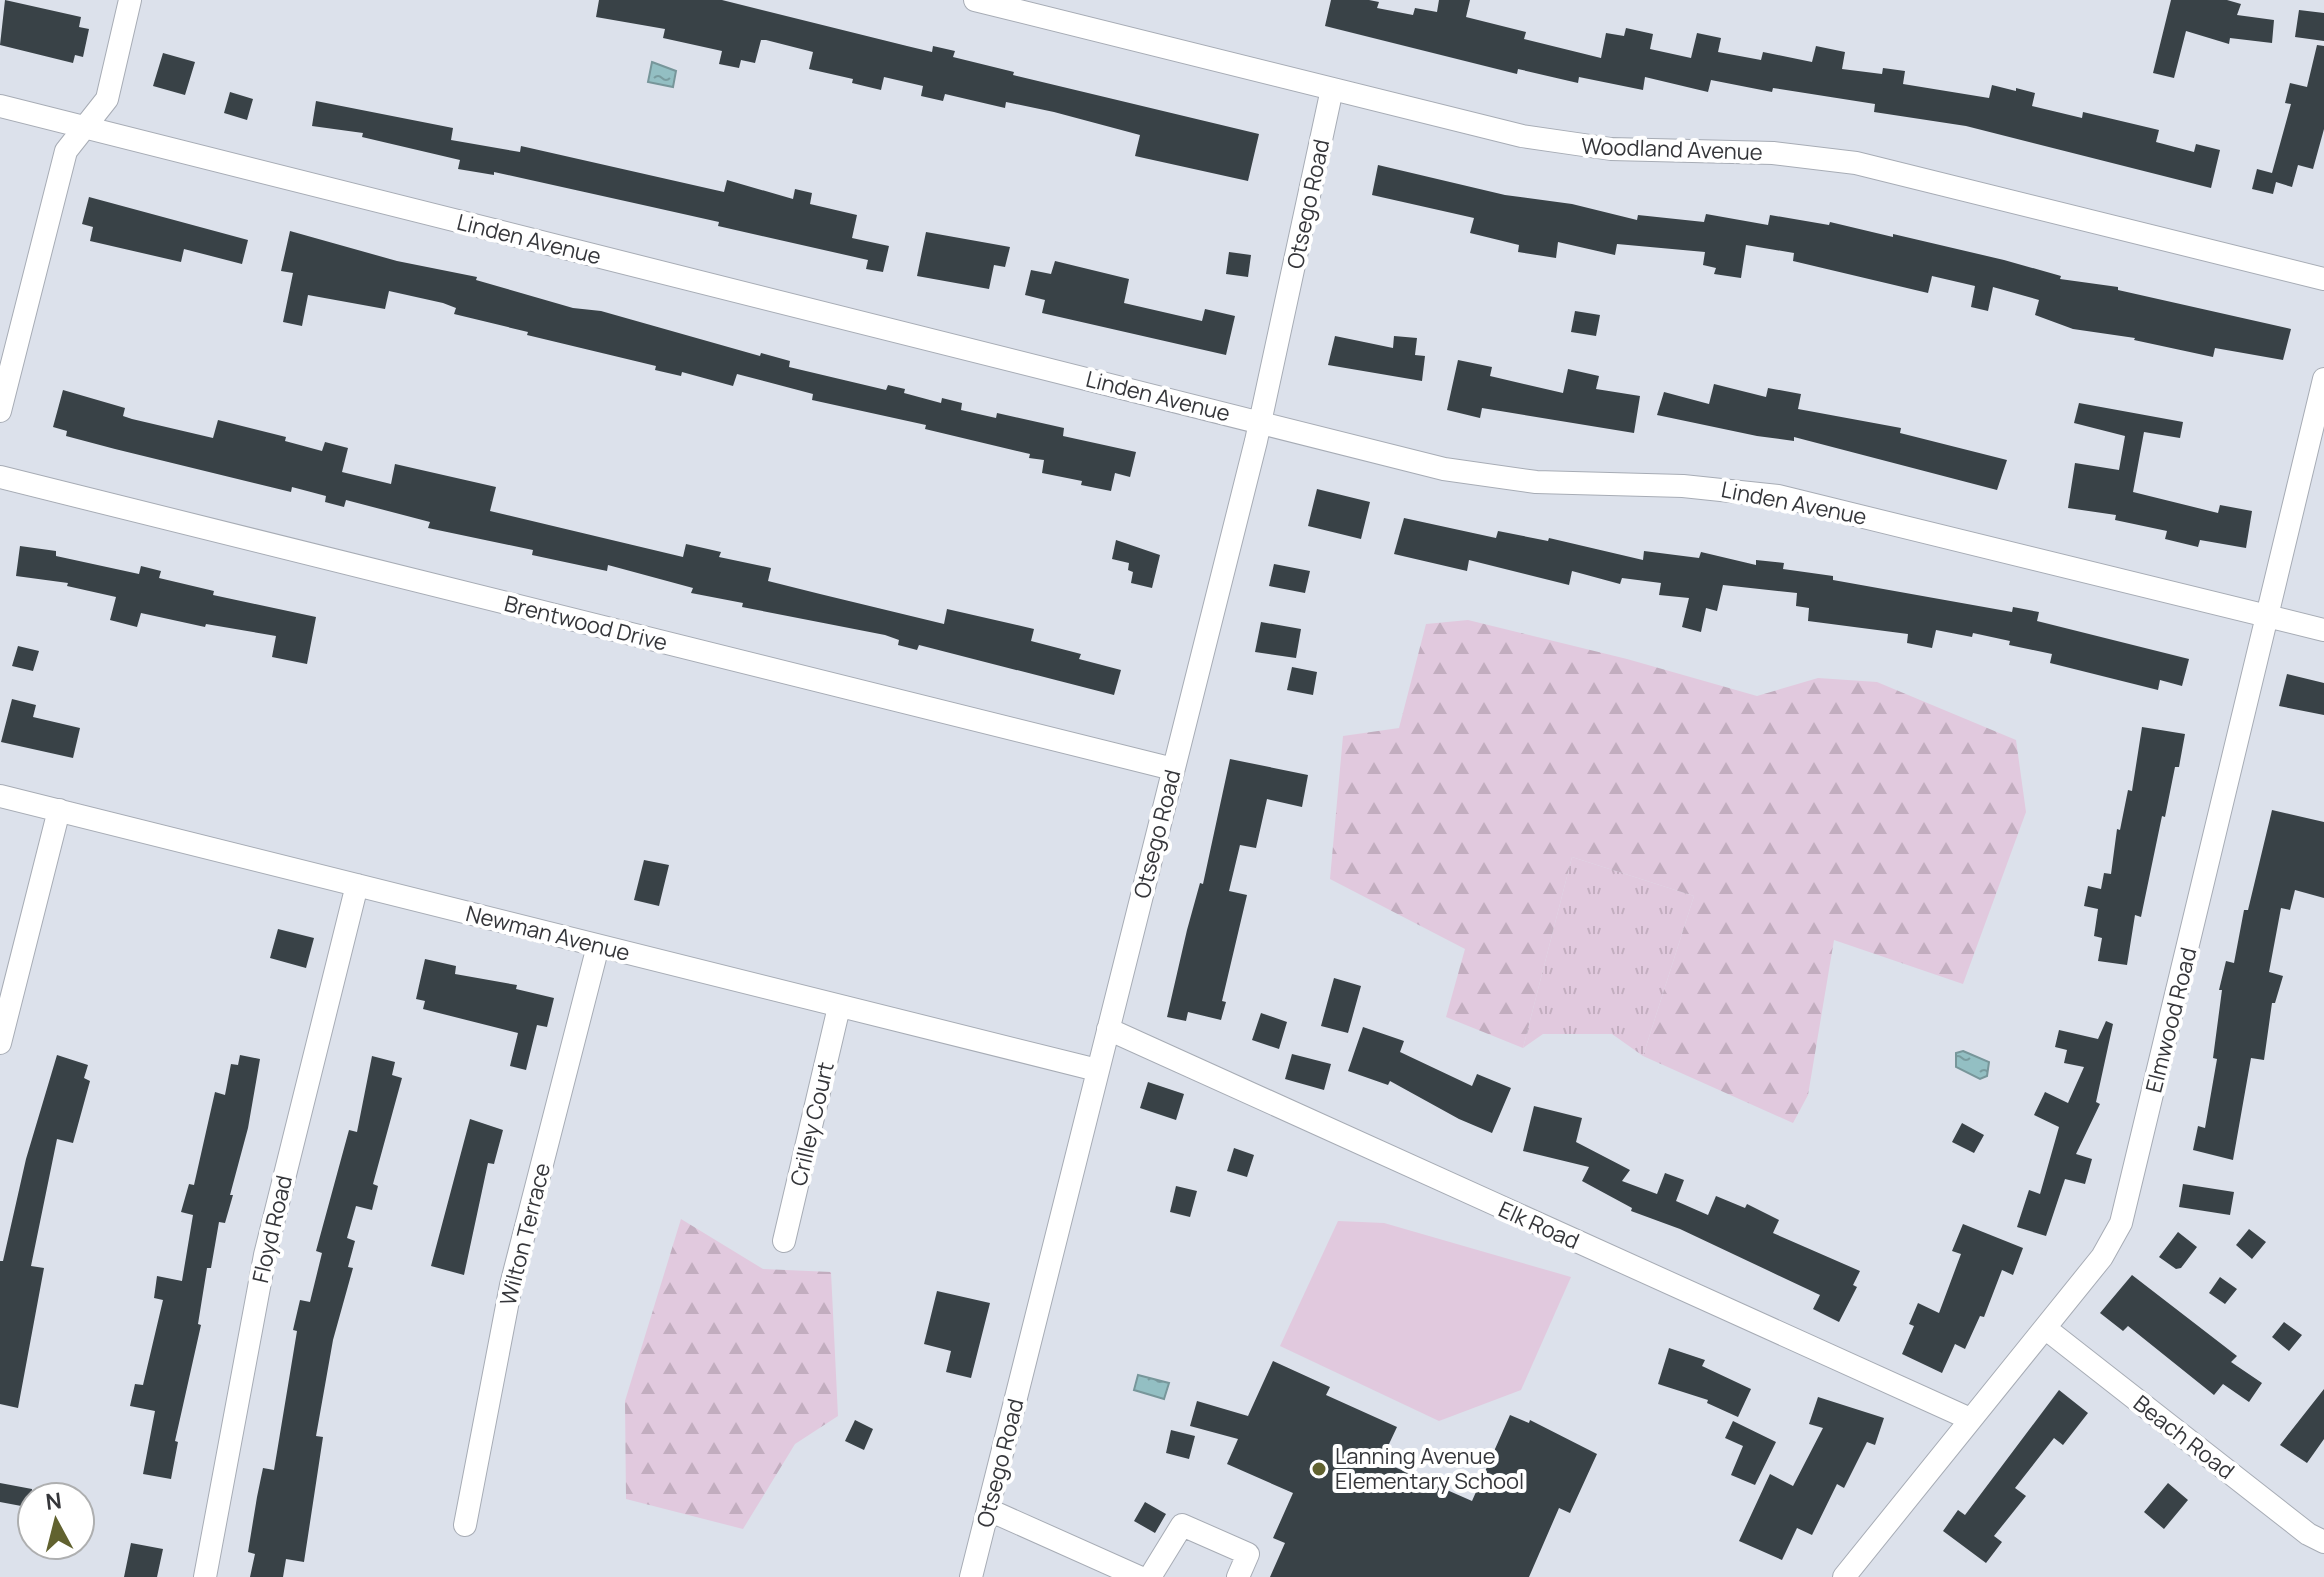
<svg xmlns="http://www.w3.org/2000/svg" width="2324" height="1577" viewBox="0 0 2324 1577" font-family="Manrope,sans-serif">
	<defs>
		<pattern id="grass-tufts" width="24" height="20" patternUnits="userSpaceOnUse" patternTransform="scale(2)"><rect width="24" height="20" fill="#e1c9de"/><path d="M3 7l-1-3M5 7V3M7 7l1-3M15 17l-1-3M17 17v-4M19 17l1-3" fill="none" stroke="#c2adbf"/></pattern>
		<pattern id="forest-firs" width="22" height="20" patternUnits="userSpaceOnUse" patternTransform="scale(2)"><rect width="22" height="20" fill="#e1c9de"/><path d="M5 1l3.5 6h-7zM16 11l3.5 6h-7z" fill="#c2adbf"/></pattern>
		<pattern id="water-ripples" width="26" height="14" patternUnits="userSpaceOnUse" patternTransform="scale(2)"><rect width="26" height="14" fill="#93bfc3"/><path d="M2 4q2-2 4 0t4 0M15 11q2-2 4 0t4 0" fill="none" stroke="#799c9f"/></pattern>
	</defs>
	<rect width="100%" height="100%" fill="#dce1eb"/>
	<path fill="url(#grass-tufts)" d="M1572,857L1694,896L1643,1056L1612,1034H1543L1523,1048Z"/>
	<path fill="url(#forest-firs)" d="M1468,620L1627,659L1757,696L1818,678L1877,682L2016,740L2026,812L1963,984L1834,940L1808,1095L1793,1123L1643,1056L1694,896L1572,857L1523,1048L1446,1017L1465,949L1330,879L1343,736L1399,728L1426,624Z
		M681,1219L763,1269L831,1272L838,1416L795,1444L743,1529L626,1499L625,1401Z"/>
	<path fill="#e1c9de" d="M1338,1221L1384,1223L1571,1277L1521,1390L1439,1421L1280,1346Z"/>
	<path fill="url(#water-ripples)" stroke="#77969a" stroke-width="2" d="M652,62L676,71L673,87L648,82Z
		M1963,1051L1989,1062L1987,1076L1980,1079L1956,1067V1053Z
		M1138,1375L1169,1383L1164,1399L1134,1390Z"/>
	<path fill="#394247" d="M5,0L81,17L79,27L89,29L83,57L75,55L73,63L0,45Z
		M599,0H722L907,46L932,52L933,46L955,51L953,57L1014,72L1013,75L1259,134L1248,181L1135,156L1140,135L1054,112L1006,102L1005,108L945,94L943,101L921,96L923,86L884,77L881,90L852,83L853,79L809,69L813,52L766,40H761L755,63L741,60L739,68L719,64L722,51L663,38L665,29L596,17Z
		M1331,0H1369L1379,2L1377,8L1413,15L1415,8L1437,12L1439,0H1470L1466,17L1526,32L1524,39L1601,58L1606,33L1624,36L1626,28L1653,34L1650,49L1691,58L1697,33L1721,38L1718,52L1761,60L1763,52L1812,62L1816,46L1845,52L1842,69L1882,74L1883,68L1905,71L1903,84L1989,98L1992,85L2016,91V88L2035,93L2032,106L2082,118L2083,112L2159,130L2156,142L2194,152L2196,144L2220,150L2211,188L1966,126L1874,112L1875,104L1773,88L1772,92L1711,80L1708,92L1645,77L1643,90L1579,77L1578,83L1518,69L1517,74L1325,26Z
		M2171,0H2227L2241,4L2237,15L2274,20L2272,43L2230,38L2229,44L2186,31L2174,78L2153,73Z
		M2299,10L2324,13V41L2295,37Z
		M2317,45L2324,46V129L2313,169L2298,165L2292,187L2276,182L2273,194L2252,189L2257,169L2272,173L2291,104L2285,103L2290,83L2307,87Z
		M163,53L195,62L185,95L153,86Z
		M230,92L253,99L247,120L224,113Z
		M316,101L453,128L451,140L520,152L521,146L724,192L727,180L793,199L795,189L812,193L810,204L857,215L852,238L889,246L883,272L866,269L868,260L718,226L719,222L652,207L494,172V175L458,169L460,160L362,137L363,133L312,126Z
		M1378,165L1505,195L1572,204L1637,220L1638,215L1704,222L1706,214L1768,225L1770,215L1829,225L1830,222L1893,237V234L2004,260L2061,276L2060,279L2118,287V290L2291,329L2283,360L2215,348L2213,357L2134,340L2135,338L2073,329L2035,315L2039,300L1993,287L1988,311L1971,307L1975,286L1932,276L1928,293L1793,261L1794,253L1746,245L1741,278L1714,274L1716,268L1703,265L1705,252L1617,244L1615,255L1558,242L1556,258L1518,252L1519,245L1470,233L1474,218L1372,195Z
		M89,197L248,240L242,264L184,249L181,262L90,241L93,227L82,224Z
		M290,231L397,261L477,277L476,280L573,308L601,311L760,356L761,353L790,361L789,367L886,390L888,385L905,389L904,393L941,403L942,398L962,403L961,410L996,418L997,413L1064,428L1063,436L1136,452L1130,477L1115,473L1111,491L1081,485L1082,481L1042,473L1044,460L1029,458L1030,454L925,429L926,425L812,400L813,394L737,374L733,386L682,372L681,376L655,370L656,366L527,335L528,332L454,314L456,308L443,303L389,291L385,309L308,295L302,326L283,322L293,273L281,271Z
		M926,232L1010,247L1005,267L994,265L989,289L917,276Z
		M1229,252L1251,255L1248,277L1226,274Z
		M1055,261L1129,279L1124,303L1202,321L1205,309L1235,316L1226,355L1042,313L1045,300L1025,295L1031,270L1051,274Z
		M1575,311L1600,315L1596,336L1571,332Z
		M1335,336L1393,348L1394,336L1417,338L1415,355L1425,356L1422,381L1328,365Z
		M1458,360L1492,367L1490,376L1563,393L1568,369L1599,376L1596,389L1640,396L1634,433L1482,408L1480,418L1447,410Z
		M1714,384L1766,397L1768,388L1801,394L1798,409L1901,428L1900,433L2007,460L1997,490L1794,437V441L1757,436L1657,415L1664,392L1709,404Z
		M63,390L125,408L123,416L132,419L213,438L218,420L286,437L285,441L322,451L325,442L348,448L342,472L391,484L395,464L496,487L490,511L683,557L686,544L721,552L719,557L771,568L768,581L820,594L944,624L947,609L1034,629L1031,641L1081,654L1079,659L1121,670L1114,695L919,645L917,650L898,645L899,640L885,635L742,607L743,603L691,593L693,588L608,565L607,571L532,555L533,550L428,528L430,522L346,500L344,507L325,502L326,496L292,487L291,492L115,449L66,436L67,431L53,427Z
		M2079,403L2183,422L2180,438L2144,432L2133,492L2218,513L2220,505L2252,511L2246,548L2200,540L2198,547L2165,539L2167,531L2115,520L2116,515L2068,508L2075,463L2119,470L2125,436L2074,423Z
		M1317,489L1370,502L1361,539L1308,526Z
		M1404,518L1496,538L1498,531L1548,541L1549,538L1643,560L1644,551L1699,558L1701,552L1756,565V560L1784,563L1783,569L1833,576V580L2012,612L2013,607L2039,612L2037,621L2189,659L2182,686L2160,680L2158,690L2050,663L2052,654L2009,645L2010,641L1973,633L1972,637L1936,630L1932,648L1907,643L1908,634L1808,621L1809,608L1796,606L1797,593L1723,585L1717,611L1706,608L1701,632L1682,627L1689,598L1659,595L1661,583L1622,578L1620,584L1572,571L1569,585L1469,560L1467,571L1394,554Z
		M1116,540L1160,555L1152,588L1131,583L1133,572L1128,570L1129,563L1112,559Z
		M20,546L56,551V556L139,574L141,566L161,571L159,578L214,591L213,595L316,617L307,664L272,657L276,636L206,624L205,627L141,613L137,627L110,620L116,597L67,586L68,583L16,576Z
		M1274,564L1310,571L1305,593L1269,586Z
		M1261,622L1301,629L1296,658L1255,652Z
		M18,646L39,651L33,671L12,666Z
		M1292,667L1317,672L1313,695L1287,690Z
		M2287,674L2324,683V715L2279,706Z
		M12,699L36,705L33,717L80,728L73,758L1,742Z
		M2142,727L2185,734L2179,767H2175L2165,817L2162,816L2141,917L2135,915L2127,965L2098,961L2102,938L2094,936L2098,909L2084,906L2088,886L2101,889L2104,873L2111,874L2117,829L2120,830L2128,790L2132,791Z
		M1230,759L1308,775L1302,807L1267,799L1256,848L1240,845L1229,891L1247,895L1222,1001L1226,1002L1221,1020L1188,1012L1186,1021L1167,1017L1187,930L1200,883L1203,884Z
		M2272,810L2324,822V898L2295,890L2290,910L2281,908L2269,972L2283,976L2275,1003H2272L2264,1060L2251,1058L2233,1160L2193,1150L2198,1126L2205,1128L2217,1059L2213,1058L2222,990H2219L2226,961L2234,963L2244,910H2248Z
		M644,860L669,865L659,906L634,900Z
		M278,929L314,938L306,968L270,958Z
		M425,959L456,966L455,974L517,985L516,989L554,998L547,1027L537,1025L526,1070L510,1066L518,1033L423,1009L425,1001L416,999Z
		M1334,978L1361,986L1348,1033L1321,1026Z
		M1261,1013L1287,1022L1279,1049L1252,1040Z
		M2106,1021L2113,1024L2096,1102L2100,1104L2076,1154L2092,1159L2085,1184L2065,1179L2046,1236L2017,1227L2029,1190L2040,1194L2059,1127L2034,1115L2045,1092L2068,1103L2084,1067L2064,1063L2067,1050L2055,1047L2059,1030L2098,1039Z
		M1363,1027L1404,1041L1400,1052L1472,1086L1477,1074L1511,1088L1492,1133L1459,1119L1390,1081L1388,1085L1348,1071Z
		M1292,1054L1331,1064L1324,1090L1285,1079Z
		M57,1055L88,1065L84,1078L90,1081L73,1143L57,1139L31,1266L44,1268L18,1408L0,1404V1261H3L26,1159Z
		M240,1055L260,1059L248,1128L230,1195H233L225,1223L219,1222L211,1268H207L198,1324L201,1325L175,1441L178,1442L171,1479L143,1474L155,1411L130,1406L135,1384L143,1385L163,1300L154,1298L157,1276L182,1281L193,1215L181,1212L189,1184L194,1185L215,1092L225,1095L231,1064L238,1065Z
		M372,1056L395,1062L392,1075L402,1078L373,1184L378,1186L372,1210L356,1206L347,1238L355,1241L348,1267L353,1268L333,1340L316,1436L323,1437L304,1562L286,1559L283,1577H250L255,1554L248,1552L257,1497L263,1468L274,1470L297,1331L293,1330L300,1300L310,1302L322,1253L316,1251L349,1130L357,1132Z
		M1148,1082L1184,1094L1176,1120L1140,1108Z
		M1534,1106L1582,1118L1576,1142L1630,1170L1622,1181L1657,1194L1665,1173L1684,1180L1676,1201L1708,1215L1716,1196L1745,1208L1747,1204L1779,1220L1773,1233L1860,1271L1853,1285L1857,1287L1839,1322L1813,1309L1820,1295L1680,1229L1631,1211L1632,1208L1582,1181L1589,1167L1523,1151Z
		M470,1119L503,1130L494,1164L488,1163L464,1275L431,1266Z
		M1962,1123L1984,1135L1974,1153L1952,1142Z
		M1234,1148L1254,1155L1247,1177L1227,1171Z
		M2183,1184L2234,1192L2230,1215L2179,1207Z
		M1176,1186L1197,1191L1190,1217L1170,1212Z
		M1963,1224L2023,1248L2013,1275L2002,1270L1984,1317L1980,1316L1965,1349L1955,1344L1942,1373L1902,1354L1914,1326L1909,1324L1918,1303L1939,1313L1961,1254L1952,1251Z
		M2249,1229L2266,1242L2252,1259L2236,1245Z
		M2178,1232L2197,1247L2181,1268L2176,1269L2159,1257Z
		M2132,1275L2237,1356L2231,1362L2262,1383L2249,1402L2223,1384L2214,1395L2128,1326L2123,1331L2100,1313Z
		M2220,1277L2237,1289L2225,1304L2209,1293Z
		M937,1291L990,1303L971,1378L946,1372L951,1351L924,1344Z
		M2284,1322L2302,1335L2289,1351L2272,1337Z
		M1669,1348L1705,1360L1702,1366L1751,1389L1738,1417L1707,1403L1708,1400L1658,1384Z
		M1273,1361L1330,1387L1326,1395L1397,1427L1381,1461L1472,1501L1510,1415L1529,1423L1530,1420L1597,1454L1570,1513L1559,1508L1529,1577H1270L1285,1543L1273,1538L1293,1493L1227,1464L1238,1439L1190,1426L1197,1401L1248,1416Z
		M2324,1389V1439L2307,1463L2280,1445Z
		M2059,1390L2088,1413L2063,1445L2054,1438L2015,1488L2026,1496L1994,1536L2002,1542L1986,1563L1943,1531L1958,1510L1965,1515Z
		M1818,1397L1884,1418L1875,1445L1867,1442L1844,1488L1837,1484L1812,1535L1797,1528L1782,1560L1739,1541L1770,1474L1793,1486L1823,1428L1809,1424Z
		M855,1420L873,1429L864,1450L845,1441Z
		M1733,1421L1776,1442L1755,1485L1731,1475L1743,1446L1725,1438Z
		M1171,1430L1195,1436L1189,1459L1166,1453Z
		M0,1483L32,1489V1508L0,1502Z
		M2168,1483L2188,1500L2164,1529L2144,1512Z
		M1145,1502L1166,1514L1155,1533L1134,1521Z
		M131,1543L163,1549L157,1577H124Z"/>
	<g fill="none" stroke-linecap="round" stroke-linejoin="round">
		<defs>
			<path id="minor" d="M975,0L1522,136L1611,149L1773,153L1856,163L2324,279
				M0,106L1444,469L1536,482L1683,486L1778,496L2324,630
				M0,411L66,151L107,99L130,0
				M0,477L1173,769
				M0,796L1097,1070
				M1108,1029L1970,1419
				M0,1043L59,810
				M784,1241L839,1007
				M2045,1328L2308,1534L2324,1542
				M989,1510L1139,1577
				M465,1525L511,1285L598,946
				M205,1577L265,1255L357,885
				M971,1577L1256,441L1332,89
				M1150,1577L1182,1525L1248,1554L1238,1577
				M1844,1577L2102,1257L2121,1223L2324,379"/>
		</defs>
		<use href="#minor" stroke="#a7acb5" stroke-width="24"/>
		<use href="#minor" stroke="#fff" stroke-width="22"/>
	</g>
	<circle fill="#61622f" stroke="#fff" stroke-width="3" cx="1319" cy="1469" r="8"/>
	<g text-anchor="middle" stroke-width="8" stroke-linejoin="round" paint-order="stroke">
		<g font-size="22" fill="#35363a" stroke="#fff">
			<text transform="translate(1672 149) rotate(2)" y="8">Woodland Avenue</text>
			<text transform="translate(1308 204) rotate(-78)" y="8">Otsego Road</text>
			<text transform="translate(529 239) rotate(14)" y="8">Linden Avenue</text>
			<text transform="translate(1158 396) rotate(14)" y="8">Linden Avenue</text>
			<text transform="translate(1794 503) rotate(11)" y="8">Linden Avenue</text>
			<text transform="translate(586 623) rotate(14)" y="8">Brentwood Drive</text>
			<text transform="translate(1157 834) rotate(-76)" y="8">Otsego Road</text>
			<text transform="translate(548 933) rotate(14)" y="8">Newman Avenue</text>
			<text transform="translate(2171 1020) rotate(-76)" y="8">Elmwood Road</text>
			<text transform="translate(812 1124) rotate(-77)" y="8">Crilley Court</text>
			<text transform="translate(1539 1225) rotate(24)" y="8">Elk Road</text>
			<text transform="translate(272 1229) rotate(-77)" y="8">Floyd Road</text>
			<text transform="translate(525 1234) rotate(-76)" y="8">Wilton Terrace</text>
			<text transform="translate(2184 1437) rotate(38)" y="8">Beach Road</text>
			<text transform="translate(1000 1463) rotate(-76)" y="8">Otsego Road</text>
		</g>
		<g font-size="22" fill="#35363a" stroke="#fff" text-anchor="start">
			<text x="1335" y="1464">Lanning Avenue<tspan x="1335" dy="25">Elementary School</tspan></text>
		</g>
	</g>
	<g transform="translate(56 1521) rotate(353)"><circle r="38" fill="#ffffff" stroke="#aeafb0" stroke-width="2"/>
	<path d="M0-6L14 30L0 20L-14 30Z" fill="#61622f"/>
	<text y="-12" font-size="22" font-weight="bold" text-anchor="middle" fill="#35363a">N</text>
	</g>
</svg>
